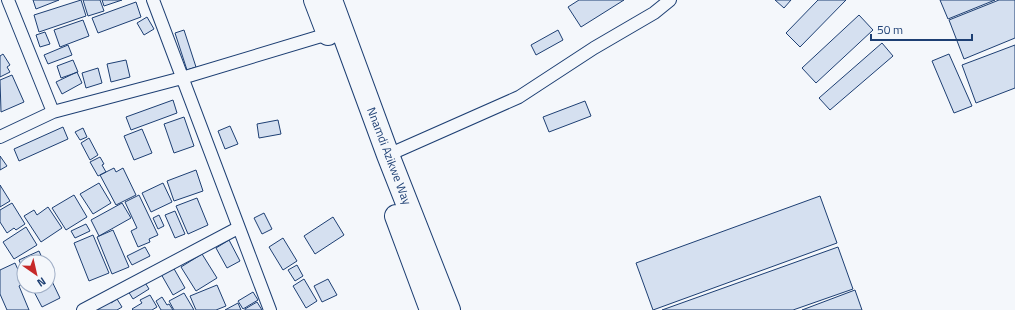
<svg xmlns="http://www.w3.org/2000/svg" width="1015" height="310" viewBox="0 0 1015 310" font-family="'Titillium Web',sans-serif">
	<rect width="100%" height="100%" fill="#f4f7fb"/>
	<path fill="#d5e0f0" stroke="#1d3f73" d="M33,0H59L36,9Z
		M81,0L86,16L39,32L34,15Z
		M83,0H100L104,11L88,16Z
		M102,0H122L104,6Z
		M579,0H624L581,27L568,7Z
		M775,0H791L784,8Z
		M818,0H846L800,47L786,33Z
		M940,0H995L948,19Z
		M999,0H1015V38L964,59L949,20Z
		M136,2L141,17L98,33L92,18Z
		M859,15L873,30L816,83L802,68Z
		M147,17L154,29L144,35L137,23Z
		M83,20L89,36L60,47L54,30Z
		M184,30L196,67L187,70L175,33Z
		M558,30L563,40L536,55L531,45Z
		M45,32L50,44L40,47L36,35Z
		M882,43L893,56L830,110L819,98Z
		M68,45L72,55L48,64L44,55Z
		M1015,45V88L976,103L962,65Z
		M3,54L10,65L7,67L10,72L0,77V56Z
		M949,54L972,106L954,113L932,61Z
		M73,60L78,72L61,78L57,66Z
		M126,60L130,77L111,82L107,64Z
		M98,68L102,83L86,88L82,73Z
		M77,72L82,83L62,94L56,82Z
		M12,75L24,102L1,112L0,80Z
		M173,100L177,113L131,130L126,117Z
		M585,101L591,116L549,132L543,117Z
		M184,117L194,146L174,153L164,124Z
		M278,120L281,134L259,138L257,124Z
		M230,126L238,144L225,149L218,131Z
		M63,127L68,139L19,161L14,149Z
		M83,128L87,137L80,140L75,132Z
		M142,129L152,153L134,160L124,136Z
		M89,138L98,155L90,160L81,143Z
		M0,156L7,166L0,170Z
		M100,157L104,164L102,165L106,172L98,176L90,162Z
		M114,168L116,172L123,168L136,195L116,205L100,175Z
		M196,170L203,191L174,201L167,181Z
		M99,183L111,203L93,214L80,194Z
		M163,183L172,202L151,212L142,193Z
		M0,185L10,201L0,207Z
		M74,195L87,217L66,230L52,208Z
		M139,195L158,235L149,239L150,242L138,247L131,231L137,228L125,202Z
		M820,196L837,243L653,310L636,263Z
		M197,198L208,225L188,234L176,206Z
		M12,203L25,224L16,230L14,228L7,233L0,222V210Z
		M122,203L131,218L99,236L91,220Z
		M48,207L62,228L41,242L24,216L34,210L37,215Z
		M175,211L185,234L175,238L165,215Z
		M264,213L272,229L262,234L254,218Z
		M159,215L164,226L158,229L153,218Z
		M333,217L344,235L315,254L304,236Z
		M86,224L90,231L75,238L71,231Z
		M26,227L37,245L14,259L3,242Z
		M113,230L129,267L112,274L97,237Z
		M93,235L109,273L89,281L74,243Z
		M283,238L297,261L283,270L269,247Z
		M229,240L240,261L227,268L216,248Z
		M145,247L150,256L132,265L127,256Z
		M838,247L853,289L793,310H662Z
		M39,251L44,262H24V272L19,260Z
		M202,254L217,278L196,291L181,267Z
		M15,263L24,283L19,286L29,310H7L0,294V270Z
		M297,265L303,276L295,281L288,270Z
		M173,267L185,288L173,295L161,274Z
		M48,273L60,298L42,307L31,286H48Z
		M304,279L317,301L306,308L293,286Z
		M328,279L337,295L322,302L314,286Z
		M144,281L149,289L133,299L128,291Z
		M217,285L226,306L216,310H196L190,296Z
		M855,290L862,310H802Z
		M253,292L258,300L243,309L238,301Z
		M184,293L194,310H174L169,301Z
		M150,295L157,307L152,310H133L132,309L142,303L140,300Z
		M162,297L167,305L169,304L173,310H161L156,301Z
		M117,299L122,307L117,310H97L110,301L111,303Z
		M257,302L262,310H245V309Z
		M238,303L241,310H225Z"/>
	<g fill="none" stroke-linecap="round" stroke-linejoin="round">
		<defs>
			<path id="street" d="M8,0L53,112
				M153,0L270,310
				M0,137L53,112L182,78L328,34
				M388,155L519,97L594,48L654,13L670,0
				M83,310L238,228"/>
			<path id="highway" d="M315,0L328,34
				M331,0L388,155L449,310
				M396,216L431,310"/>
		</defs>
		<use href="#street" stroke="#1d3f73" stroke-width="14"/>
		<use href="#highway" stroke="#1d3f73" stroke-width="24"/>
		<use href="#street" stroke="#f4f7fb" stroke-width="12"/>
		<use href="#highway" stroke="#f4f7fb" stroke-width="22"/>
	</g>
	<g text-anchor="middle" stroke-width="3" stroke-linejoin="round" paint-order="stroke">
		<g font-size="12" fill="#1d3f73" stroke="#f4f7fb">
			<text transform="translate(389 156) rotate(69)" y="4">Nnamdi Azikwe Way</text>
		</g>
	</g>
	<g transform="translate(36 274) rotate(146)"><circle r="19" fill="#f4f7fb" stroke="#9eadc5"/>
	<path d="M0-3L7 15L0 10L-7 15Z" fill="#c62828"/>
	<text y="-6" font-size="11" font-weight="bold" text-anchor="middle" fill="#1d3f73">N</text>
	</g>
	<path d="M871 34v6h101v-6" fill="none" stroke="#1d3f73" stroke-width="2"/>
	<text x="877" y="34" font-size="12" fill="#1d3f73" stroke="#f4f7fb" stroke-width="3" paint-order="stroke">50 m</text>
</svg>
